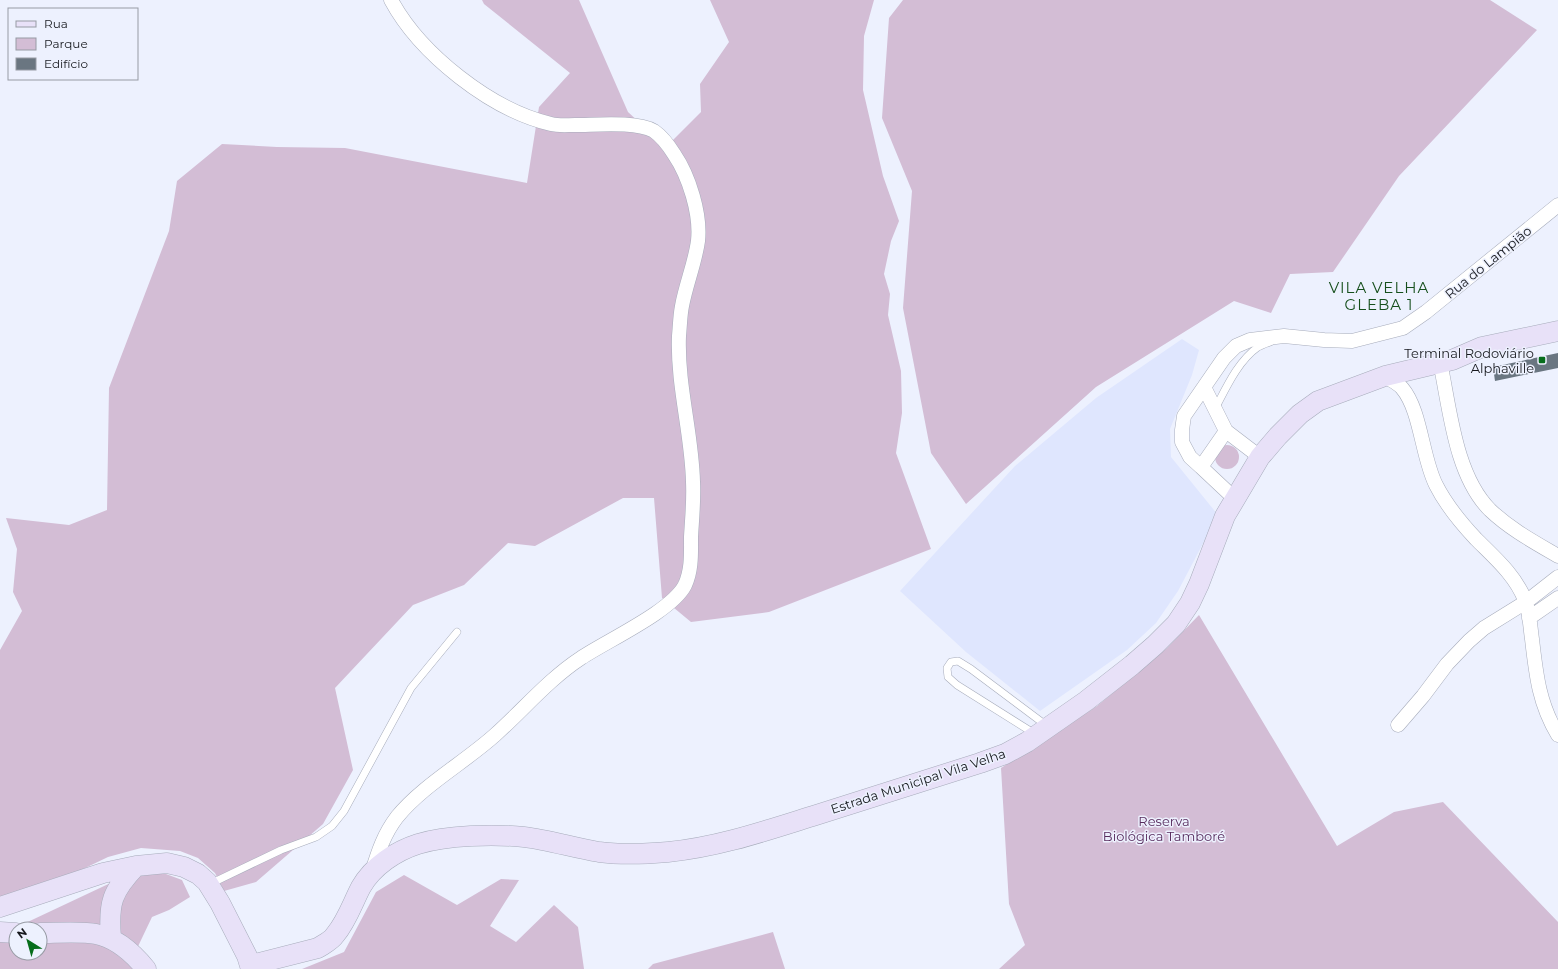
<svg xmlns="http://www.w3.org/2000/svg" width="1558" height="969" viewBox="0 0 1558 969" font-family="Montserrat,sans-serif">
	<rect width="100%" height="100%" fill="#edf1fe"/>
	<path fill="#dfe6fe" d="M1182,339L1199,350L1192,375L1170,429L1171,457L1218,515L1178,591L1156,623L1127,650L1040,711L966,652L900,591L1015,466L1096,398Z"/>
	<path fill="#d3bdd5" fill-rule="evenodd" d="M482,0H579L628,112L666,147L701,112L700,84L729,42L710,0H874L864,36L863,90L883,176L899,221L891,241L884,274L890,294L888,315L901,371L902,413L896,453L931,549L769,612L691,622L662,598L654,498H623L535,546L508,543L464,585L413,605L335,688L353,770L323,824L256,882L224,891L215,873L198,858L180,851L141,848L108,857L0,909V650L22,611L13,592L17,549L6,518L69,525L107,510L109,388L169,231L177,181L222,144L277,147L345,148L527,183L539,107L570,73L484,4Z
		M903,0H1490L1537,30L1399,176L1333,272L1290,274L1271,313L1234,301L1096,387L966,504L931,453L903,308L912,191L882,118L889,18Z
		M1215 457a12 12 0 1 1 24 0a12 12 0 1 1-24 0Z
		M1199,615L1337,846L1394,812L1443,802L1558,922V969H999L1025,945L1009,904L1001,768L1097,706L1167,648Z
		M147,874H166L182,880L190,897L169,910L152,917L132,959L138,969H0V935L119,879ZM16,929H40V953H16Z
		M404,875L457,905L501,879L519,880L490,926L516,942L554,905L578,927L584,969H302L344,952L376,892Z
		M773,932L785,969H648L653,964Z"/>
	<path fill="#6a7681" d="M1558,353V368L1495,381L1493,367Z"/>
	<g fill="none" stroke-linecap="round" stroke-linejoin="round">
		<defs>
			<path id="service" d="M1215,409C1226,388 1238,361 1258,347C1262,345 1266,343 1270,342
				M1035,734L957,685L948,677L947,668L951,662L958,661L971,669L1047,726
				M210,884L281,850L316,837L332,826L344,811L411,688L457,632"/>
			<path id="minor" d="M1440,362C1450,409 1455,475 1490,510C1510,529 1534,542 1558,556
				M1385,376C1390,380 1398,383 1402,388C1421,410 1422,458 1436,485C1446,505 1461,523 1476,539C1495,558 1515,575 1525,600C1530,612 1530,626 1532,639C1536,674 1539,704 1558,735
				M1204,387L1226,431
				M1201,467L1190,457L1182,442V430L1184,416L1224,358L1236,346L1250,340L1284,336L1324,340L1352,341L1403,328L1426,312L1558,205
				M1234,498L1201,467L1226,431L1260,457
				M1529,618L1558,598
				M1398,725L1423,696L1447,664L1469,641L1484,628L1526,602L1558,577
				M372,872C378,852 384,834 397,817C422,786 465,762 495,735C524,709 549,679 581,658C608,640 672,611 685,585C692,570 691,553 691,537C692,519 694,500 693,482C692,434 677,385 679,336C680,326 680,316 682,306C686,284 695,263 698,241C701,214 689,176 674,154C669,146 661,136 654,131C636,121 596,125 575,125C567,125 559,126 551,124C491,110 420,54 391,0"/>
			<path id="secondary" d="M0,907L103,873L136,866L167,863L184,867L198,874L207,882L220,903L247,956L251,969
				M0,932L16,933
				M40,933C55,933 82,931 96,934C116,938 133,953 146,969
				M111,938C108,903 112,891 136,866
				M251,965L318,948C324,944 331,941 335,935C347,921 353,902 361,887C373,866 396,851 418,844C447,835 494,834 524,837C549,840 574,848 599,852C621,855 645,854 668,852C718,847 765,831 813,816C869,798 924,781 980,763L1005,754L1027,742L1086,701L1132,665L1155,645L1176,624L1190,603L1199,584L1225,516L1260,457L1278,436L1300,414L1318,401L1385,376L1452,360L1482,347L1558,331"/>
		</defs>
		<use href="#service" stroke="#a7acbb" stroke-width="8"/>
		<use href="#minor" stroke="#a7acbb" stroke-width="15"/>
		<use href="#secondary" stroke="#a7acbb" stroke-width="21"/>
		<use href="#service" stroke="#fff" stroke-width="7"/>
		<use href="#minor" stroke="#fff" stroke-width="14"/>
		<use href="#secondary" stroke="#e8e1f8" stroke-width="20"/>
	</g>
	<rect fill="#066d1b" stroke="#edf1fe" stroke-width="1.5" x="1538" y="356" width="8" height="8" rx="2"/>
	<g text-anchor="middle" stroke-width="3" stroke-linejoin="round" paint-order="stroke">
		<g font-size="13" fill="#17191e" stroke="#edf1fe">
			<text transform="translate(1488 262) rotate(-39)" y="5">Rua do Lampião</text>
			<text transform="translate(918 781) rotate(-18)" y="5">Estrada Municipal Vila Velha</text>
		</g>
		<g font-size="13" fill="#17191e" stroke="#edf1fe" text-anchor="end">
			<text x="1534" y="358">Terminal Rodoviário<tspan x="1534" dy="15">Alphaville</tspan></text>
		</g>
		<g font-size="13" fill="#572b5d" stroke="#edf1fe">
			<text x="1164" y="826">Reserva<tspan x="1164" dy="15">Biológica Tamboré</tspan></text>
		</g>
		<g font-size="15" letter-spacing="1" fill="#164f1c" stroke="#edf1fe">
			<text x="1379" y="293">VILA VELHA<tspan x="1379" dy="17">GLEBA 1</tspan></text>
		</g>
	</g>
	<rect x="8" y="8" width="130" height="72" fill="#edf1fe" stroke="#979ba4"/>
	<rect x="16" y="21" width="20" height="6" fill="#e8e1f8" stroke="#979ba4"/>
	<text x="44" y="28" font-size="12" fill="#17191e">Rua</text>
	<rect x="16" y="38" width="20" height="12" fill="#d3bdd5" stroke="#979ba4"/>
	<text x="44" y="48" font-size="12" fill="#17191e">Parque</text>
	<rect x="16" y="58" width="20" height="12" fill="#6a7681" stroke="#979ba4"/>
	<text x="44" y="68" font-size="12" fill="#17191e">Edifício</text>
	<g transform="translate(28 941) rotate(323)"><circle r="19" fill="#edf1fe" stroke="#979ba4"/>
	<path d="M0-3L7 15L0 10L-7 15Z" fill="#066d1b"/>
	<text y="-6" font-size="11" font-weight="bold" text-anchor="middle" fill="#17191e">N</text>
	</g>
</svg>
